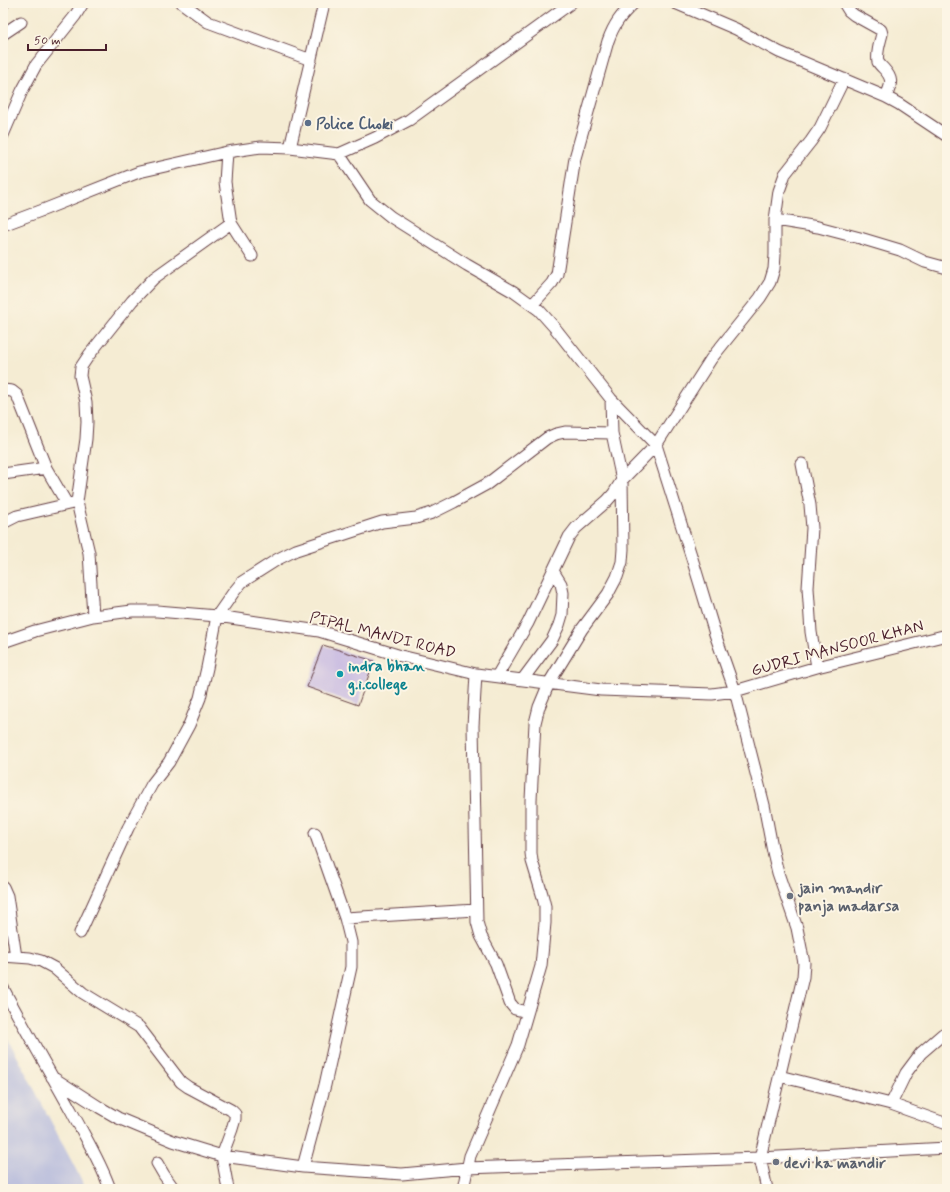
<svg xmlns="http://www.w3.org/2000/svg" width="950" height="1192" viewBox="0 0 950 1192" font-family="Mynerve,sans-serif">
	<rect width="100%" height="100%" fill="#fcf5e5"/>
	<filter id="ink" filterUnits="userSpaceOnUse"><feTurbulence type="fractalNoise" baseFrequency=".025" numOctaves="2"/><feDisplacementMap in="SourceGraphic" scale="8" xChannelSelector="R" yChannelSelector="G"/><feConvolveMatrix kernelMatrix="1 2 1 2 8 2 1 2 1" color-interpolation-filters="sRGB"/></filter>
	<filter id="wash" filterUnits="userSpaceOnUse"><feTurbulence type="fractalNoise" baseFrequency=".012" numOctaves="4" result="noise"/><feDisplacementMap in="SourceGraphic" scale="16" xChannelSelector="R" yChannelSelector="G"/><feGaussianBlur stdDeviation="0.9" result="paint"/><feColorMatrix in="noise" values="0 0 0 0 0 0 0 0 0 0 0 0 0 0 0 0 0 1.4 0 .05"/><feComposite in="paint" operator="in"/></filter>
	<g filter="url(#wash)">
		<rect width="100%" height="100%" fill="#f5ecd3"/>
		<path fill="#bfc2dd" d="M3,1029L86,1189H3Z"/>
		<g id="blocks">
			<path fill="#c4b6e1" d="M323,645L374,661L358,705L307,687Z"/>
		</g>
	</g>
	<g filter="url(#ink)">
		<use href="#blocks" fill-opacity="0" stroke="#643e44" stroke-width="1"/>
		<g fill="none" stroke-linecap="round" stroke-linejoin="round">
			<defs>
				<path id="minor" d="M3,3H4
					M182,3L208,22L311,60
					M675,3L736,29L779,52L886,97L899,104L947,136
					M844,3L849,11L854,15L881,30L882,34C880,42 876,53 878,62C879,64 882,67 884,69C894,80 891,84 886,97
					M3,34L21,22
					M3,135L22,91L36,65L75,16L83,3
					M290,148L324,3
					M227,152L225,182L231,223L252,256
					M339,154L370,200L391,217L467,265L514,292L539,310L555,328L611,399L656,445L695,568L715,634L735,691L764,805L773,852L778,873L797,928L804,963L803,977L760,1158L767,1189
					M775,220L818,227L860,238L900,250L925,262L947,268
					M3,225L43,210L139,172L227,152L261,147L290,148L339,154L375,138L409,120L571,3
					M532,305L552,283L557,274L575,158L608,41C614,24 621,15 634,3
					M3,390L12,391L17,395L46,468L67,504
					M802,464L810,505L812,528L808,588L811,632L817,667
					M3,474L46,468
					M3,523L17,516L73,503
					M93,616L89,553L77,502L86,439L87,422L86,402L80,376L81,367L89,355L132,301L154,278L231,223
					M3,642L35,631L93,616L132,611H157L217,616L319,631L401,656L476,674L601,690L712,694L735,691L817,667L947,635
					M476,674L473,726L477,922L481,936L496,964L510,1003L515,1009L527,1012
					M497,676L528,623L569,537L576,528L607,501L614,493L622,480L656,445L711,359L760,298L770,282L774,269L775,255V220L779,191L785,174L811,141L820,128L844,79
					M523,679L552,640L559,625L562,615L563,593L561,584L553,571
					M3,887L7,896L16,957
					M345,918L476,910
					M80,933L128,828L152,784L169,762L189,725L200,698L207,668L217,616L233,593L242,582L278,559L296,550L382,522L416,518L432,513L454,502L487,484L547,438L556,434L565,432L612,433
					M3,956L30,958L41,961L54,968L83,993L139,1027L181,1082L188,1087L231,1110L235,1114V1119L232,1129L222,1156L228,1189
					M3,988C25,1030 49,1070 72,1112C85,1137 101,1162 110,1189
					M779,1076L891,1104L947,1124
					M52,1077L99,1107L118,1118L173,1141L222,1156L303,1167L402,1174L467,1168L760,1158L947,1148
					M891,1104L906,1073L921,1053L943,1034L947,1032
					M157,1163L164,1175L174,1189
					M303,1167L325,1085L351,967V942L345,918L315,833
					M463,1189L470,1156L518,1045L541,966L545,923V906L542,894L532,861L531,853V800L535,723L539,707L549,683L582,629L608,594L617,577L622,562L623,549L622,480L612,433L611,399"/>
			</defs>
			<use href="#minor" stroke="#643e44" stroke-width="13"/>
			<use href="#minor" stroke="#fff" stroke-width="11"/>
		</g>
	</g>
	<circle fill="#5c6f8a" stroke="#fcf5e5" stroke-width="1.5" cx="308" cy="123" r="4"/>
	<circle fill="#0f9aa8" stroke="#fcf5e5" stroke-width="1.5" cx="340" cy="674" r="4"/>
	<g fill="#6b7280" stroke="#fcf5e5" stroke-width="1.5">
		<circle cx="790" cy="896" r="4"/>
		<circle cx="776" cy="1162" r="4"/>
	</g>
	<g text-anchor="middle" stroke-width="4" stroke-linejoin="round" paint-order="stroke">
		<g font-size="16" font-weight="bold" fill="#4e5e75" stroke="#fcf5e5" text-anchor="start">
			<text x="316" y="129">Police Choki</text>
		</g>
		<g font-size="16" fill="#4a1f2b" stroke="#fcf5e5">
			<text transform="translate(383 634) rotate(14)" y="6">PIPAL MANDI ROAD</text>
			<text transform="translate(837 647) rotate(-15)" y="6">GUDRI MANSOOR KHAN</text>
		</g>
		<g font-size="16" font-weight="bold" fill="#0d838f" stroke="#fcf5e5" text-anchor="start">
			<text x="348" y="671">indra bhan<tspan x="348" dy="18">g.i.college</tspan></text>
		</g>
		<g font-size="16" font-weight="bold" fill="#5b616d" stroke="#fcf5e5" text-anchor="start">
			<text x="798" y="893">jain mandir<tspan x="798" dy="18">panja madarsa</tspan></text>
			<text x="784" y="1168">devi ka mandir</text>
		</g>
	</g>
	<rect width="950" height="1192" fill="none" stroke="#fcf5e5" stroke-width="16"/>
	<path d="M28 44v6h78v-6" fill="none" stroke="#4a1f2b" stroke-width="2"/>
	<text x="34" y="44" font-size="12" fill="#4a1f2b" stroke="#fcf5e5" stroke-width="3" paint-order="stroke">50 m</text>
</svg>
